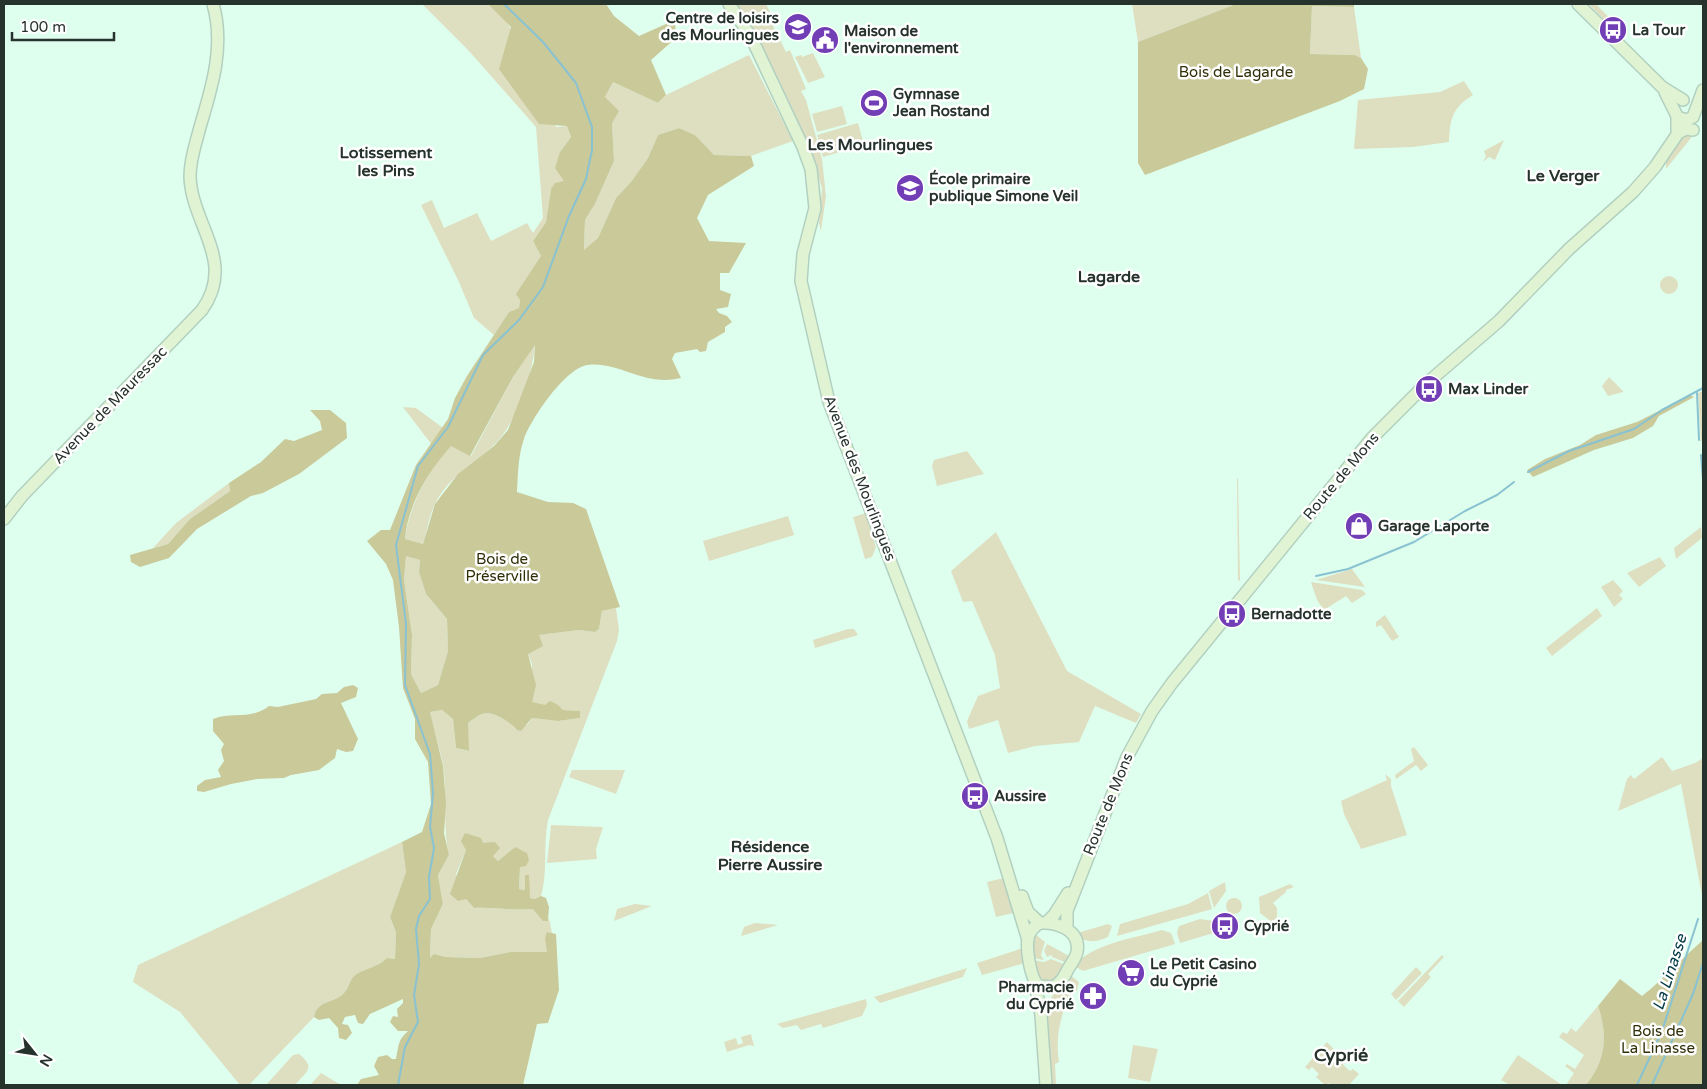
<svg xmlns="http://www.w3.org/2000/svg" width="1707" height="1089" viewBox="0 0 1707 1089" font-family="'Varela Round',sans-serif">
	<rect width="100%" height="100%" fill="#dfffee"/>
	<path fill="#dedec0" d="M422,4C435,4 478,1 488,4C512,12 545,102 556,127L567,126L571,137L560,152L565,181L551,189L546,222L533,241L541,256L520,300L519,308L509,312L494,335L474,318L459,282L421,205L432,200L444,228L477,213L491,241L527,223L533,233L543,218L536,127L469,51Z
		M735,4H766L774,20L771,22L786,52L790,50L806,89L801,91L806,100L822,159L826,196L821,231L819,223L822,189L814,159L750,25Z
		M1132,4H1236L1138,42Z
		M1589,4H1596L1622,31L1620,37Z
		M1312,6L1354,7L1361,58L1355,55L1310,54Z
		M813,53L825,77L808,83L795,57L801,55L802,57Z
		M749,55L793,141L751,156L714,155L695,135L679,128L658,135L648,158L631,182L616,198L598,238L584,251L585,220L595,204L614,161L612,123L605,97L613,82L658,103L666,95Z
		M1464,81L1473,95C1452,108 1450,119 1449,142L1413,147L1354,149L1358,100L1440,92Z
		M842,106L847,124L817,132L812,114Z
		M858,123L864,145L823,157L817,135Z
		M1683,135H1691V138L1666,169V162Z
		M1504,140L1495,160L1489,157L1483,162L1486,156L1484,151Z
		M1660 285a9 9 0 1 1 18 0a9 9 0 1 1-18 0Z
		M535,344C533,374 516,424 494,445C474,464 448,477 435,504C429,516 427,531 423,544L405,539C410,503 427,473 451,445L471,456L513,377Z
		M1609,377L1623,391V392L1608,396L1602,386Z
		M1703,391V440L1701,442L1698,393Z
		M403,407L416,408L443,428L432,445Z
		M967,451L984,474L937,486L932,466L934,460Z
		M1237,478L1238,479L1240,581L1238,580Z
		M229,483L230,491L190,519L168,544L153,548L176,523Z
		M866,513L876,547L872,557L865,559L853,517Z
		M788,516L794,535L709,561L703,541Z
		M1701,527L1702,538L1676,559L1674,548Z
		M996,532L1067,671L1141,714L1136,723L1095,706L1079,742L1035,746L1008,753L998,720L969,729L967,721L978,696L1000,688L995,655L972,601L963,602L951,571Z
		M406,555L420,560L419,572L426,594L447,619L448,651L438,685L421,693L411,674L412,635L404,580Z
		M1660,557L1666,566L1639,587L1627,573Z
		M1352,569L1365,587L1316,580Z
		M1613,580L1623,591L1619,595L1623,599L1614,607L1601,587Z
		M1311,582L1362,590L1366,594L1352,603L1346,596L1324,610L1317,600Z
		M616,608L619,630L617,641L548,820C543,846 548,872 541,896L535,899L530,898L525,890L519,889L520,867L515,847L498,861L493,856L466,850L456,874L466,899L474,908C494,907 513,911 533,909L548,921L549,918L552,933L547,932V952H510L480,958L446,957L434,954L430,959L431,929L443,904L438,875L449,855C442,824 448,796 443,765C440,748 433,730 430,712L442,710L453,719L456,748L468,751V723C472,720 477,716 482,714C493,710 510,722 517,730L528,724L532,718L558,721L580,718V711L562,710L532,703V664L528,654L538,635L579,630L595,632L599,629L602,611Z
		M1597,608L1602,616L1552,656L1546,648Z
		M1385,615L1399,637L1392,641L1381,625L1376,627V622Z
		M848,629H854L858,635L815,648L813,640Z
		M1414,747L1428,765L1421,771L1416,765L1396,779L1395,775L1414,761L1411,749Z
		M1662,757L1672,771L1695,763L1703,758V901L1681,784L1618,811L1627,779L1631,775L1634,779Z
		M572,770H625L616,794L569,777Z
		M1385,774L1391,779V786L1407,835L1361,849L1344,814L1341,801L1387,780Z
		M551,825L603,827L596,849L597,859L547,863Z
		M402,842L406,872L390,917L396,932L395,959L387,958C378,968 362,968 353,977C349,982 348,990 343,994C332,1004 317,1000 314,1017L249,1085H240L180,1012L133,982L138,965Z
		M1004,878L1013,913L996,917L987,882Z
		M1225,882L1226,891L1214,908L1209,891Z
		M1290,884L1294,887L1286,890V892L1273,903L1277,908V917L1272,922L1260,913L1259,897Z
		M1208,893L1212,909L1117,936L1120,924L1188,904Z
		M1226 906a8 8 0 1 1 16 0a8 8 0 1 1-16 0Z
		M635,904L652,906L614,921L617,909Z
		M1200,919L1214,921L1217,932L1180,943L1177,933L1179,926Z
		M755,923L778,925L741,936L744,927Z
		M1108,924L1112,926L1108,937C1095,943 1086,943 1074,934Z
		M1162,930L1171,933L1175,944L1083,971L1074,966C1091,944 1135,938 1162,930Z
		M1035,934L1045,942L1041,955L1044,960L1033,958L1032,939Z
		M1047,944L1071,957L1067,963L1052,957V955L1047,957L1044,951Z
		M1023,948L1025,963L982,975L977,963Z
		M1442,955L1444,957L1428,974L1431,977L1404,1007L1398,1001Z
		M1051,959L1066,965L1055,982L1039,981L1033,960L1044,962Z
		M1416,967L1422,973L1396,1000L1391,994Z
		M967,968L963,977L880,1003L874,997Z
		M1070,975L1079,982L1077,991L1072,990C1061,1014 1055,1035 1059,1062L1055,1064L1056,1085H1050C1049,1063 1040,1020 1050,1000C1054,991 1063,983 1070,975Z
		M866,999L867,1005L862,1016L823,1028L821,1024L801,1030L797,1025L783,1028L777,1024Z
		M1598,1006C1608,1036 1606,1060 1586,1085H1566L1574,1073L1565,1066L1567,1064L1575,1069L1584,1055L1559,1037L1563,1032L1567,1034L1571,1028L1576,1032Z
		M751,1034L754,1046L749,1045L727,1052L724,1042L736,1038L738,1045L743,1043L741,1037Z
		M1327,1042L1346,1062L1343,1065L1350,1071L1353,1069L1359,1074L1349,1085H1332L1329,1083L1325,1085L1316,1077L1319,1074L1312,1067L1309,1070L1305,1067Z
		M1133,1045L1158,1049L1150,1082L1128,1078Z
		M299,1054C316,1068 307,1071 295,1085H266L293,1055Z
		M1518,1055L1562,1085H1510L1501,1080Z
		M321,1073L341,1085H310Z"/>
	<path fill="#c9c99a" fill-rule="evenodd" d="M488,4H606L614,16L639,36L675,20L676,38L651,60L666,95L658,103L613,82L605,97L619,111L612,123L614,161L595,204L585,220L584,250L598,238L616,198L631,182L648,158L658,135L679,128L695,135L714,155L751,156L754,166L708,195L697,218L709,241L746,243L729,273H720V290L731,294L728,307L716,309L719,313L727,316L732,322L725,327V332L708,342L706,351L700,352L697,349L675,353L672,359L681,378C643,387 619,361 588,365C566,367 531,419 524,439C518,455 518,475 517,492L548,502L573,503L586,509L620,607L602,611L599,629L595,632L579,630L539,635L543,646L528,654L536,685L532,702L545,705L550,701L558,705L563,710L580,711V718L558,721L532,718L521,731L517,730C510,722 493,710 482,714C477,716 472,720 468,723L469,751L456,748L453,719L442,710L430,712L443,766L446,803L444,833L449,855L438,875L443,904L431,929L430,958L434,954L446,957L480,958L510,952H547L545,938L547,932L556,934L559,990L548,1023L537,1024L523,1085H357L361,1079L379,1075L374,1066L378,1057L387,1055L392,1059H396C399,1044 398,1040 408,1031H398L390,1022L393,1016L398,1017L397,1009L403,1003V999L370,1014L363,1024L358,1023L355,1015L345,1017L342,1024L348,1025L352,1033L346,1040L339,1038L338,1028L329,1018L319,1020L314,1017C317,1000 332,1004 343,994C348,990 349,982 353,977C362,968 378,968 387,958L395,959L396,932L390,917L406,872L402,842L422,832L431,804L428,762L415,739V719L403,688L399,627L393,580L386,564L367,541L381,530H390L416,465L448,419L455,398L467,376L509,312L519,308L520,300L516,294L541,256L533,241L546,222L551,189L555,183L564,181L555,168L560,152L571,137L567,126L539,124L499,69L511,27ZM535,345L534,362L508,430L494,446L458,474L435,504L423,544L405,539C408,504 428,472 451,446L470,456L513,377ZM406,556L420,560L419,572L426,594L447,619L448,651L438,685L421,693L411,674L412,635L404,580Z
		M1236,4H1354V7L1312,6L1310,54L1355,55L1361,58L1368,69L1364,89L1340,101L1145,175L1138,163V42Z
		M1690,395L1694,397L1659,416L1653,426L1633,438L1594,450L1533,477L1527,470L1545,459L1580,445L1596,435L1637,422Z
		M310,410H330L346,423L347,438L299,474L263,493L251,496L197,529L169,558L140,567L131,562L130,555L168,544L190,519L230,491L229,483L261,462L285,439L294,441L322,430L320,421Z
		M353,685L358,688L356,697L341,703L358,739L353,751L346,752L337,749L335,758L319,770L291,775L284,778L257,779L231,784L204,792L197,791V786L205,780L221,777L218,770L224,761L221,750L224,744L213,731V719C234,711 249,721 269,706L278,707L316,699L322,694L337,693L344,687Z
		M465,833L481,838L483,843L495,842L500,848L493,856L498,861L515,847L527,853L529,860L526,866L520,867L519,889L525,890V875H529L530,898L535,899L541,896L546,898L549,907L548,921H543L533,909C512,911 494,907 474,908L466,899L458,901L450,894L466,850L461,841Z
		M1703,940V1085H1586C1606,1060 1608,1036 1598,1006L1620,979L1642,996C1664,979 1682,958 1703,940Z"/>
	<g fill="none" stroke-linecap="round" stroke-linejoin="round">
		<path stroke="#89c2d1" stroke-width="2" d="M1697,393L1699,440
			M1701,455L1703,480
			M1528,472L1569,451L1634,429L1662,410L1703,388
			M1316,576L1348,569L1414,542L1465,511L1497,495L1514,482
			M398,1085L405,1047L418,1022L414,995L419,964L416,929L419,916L430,899L429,877L434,848L430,827L433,793L430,754L405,685L406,624L396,545L418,466L448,427L483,355L519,320L543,287L569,216L586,179L592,150V127L576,83L543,42L504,4
			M1637,1085L1662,1031L1698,919
			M1652,1085L1693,994L1703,963"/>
		<defs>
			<path id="secondary" d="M729,4L751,37L803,147L811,169L815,208L803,254L801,281L829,402L997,838L1028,940
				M1578,4L1662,87L1683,100
				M1665,92L1677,116V132
				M1680,118L1687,120L1693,117L1703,90
				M1678,133L1686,129L1693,130
				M4,519L22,496L202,310C237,261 191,224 190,176C190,159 196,143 200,127C212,87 225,46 213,4
				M1022,896L1028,912L1040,923
				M1047,922L1054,915L1068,893
				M1040,923C1057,922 1081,930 1077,952C1076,958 1071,964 1068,969C1064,977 1061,983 1053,987L1039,986C1030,979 1025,945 1029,935C1031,929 1035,926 1040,923Z
				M1067,928V911L1127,757L1152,711L1172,683L1372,438L1426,384L1499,321L1569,249L1633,192L1655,167L1687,120
				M1035,983L1041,1015L1046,1085"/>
		</defs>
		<use href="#secondary" stroke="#b2d0c0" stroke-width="14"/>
		<use href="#secondary" stroke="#e0f4d3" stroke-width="11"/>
	</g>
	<defs>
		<symbol id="school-disc" viewBox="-11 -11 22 22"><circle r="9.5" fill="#713eb5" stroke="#fff"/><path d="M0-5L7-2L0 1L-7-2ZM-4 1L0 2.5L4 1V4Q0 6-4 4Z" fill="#fff"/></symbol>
		<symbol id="bus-disc" viewBox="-11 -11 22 22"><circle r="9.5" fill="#713eb5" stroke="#fff"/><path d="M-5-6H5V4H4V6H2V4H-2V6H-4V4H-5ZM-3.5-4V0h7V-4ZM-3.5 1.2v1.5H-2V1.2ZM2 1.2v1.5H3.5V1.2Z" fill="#fff"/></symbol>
		<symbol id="civic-disc" viewBox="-11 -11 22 22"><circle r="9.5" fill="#713eb5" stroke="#fff"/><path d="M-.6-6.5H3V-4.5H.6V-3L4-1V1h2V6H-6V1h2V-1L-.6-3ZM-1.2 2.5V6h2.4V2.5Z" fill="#fff"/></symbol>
		<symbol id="stadium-disc" viewBox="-11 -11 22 22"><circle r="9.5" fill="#713eb5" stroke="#fff"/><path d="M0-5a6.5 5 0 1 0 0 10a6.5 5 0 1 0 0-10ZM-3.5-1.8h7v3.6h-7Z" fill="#fff"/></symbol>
		<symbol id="shop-disc" viewBox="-11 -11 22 22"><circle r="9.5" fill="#713eb5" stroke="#fff"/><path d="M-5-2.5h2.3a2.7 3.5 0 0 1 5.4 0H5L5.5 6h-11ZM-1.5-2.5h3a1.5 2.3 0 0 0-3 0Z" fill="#fff"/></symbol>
		<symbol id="supermarket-disc" viewBox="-11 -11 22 22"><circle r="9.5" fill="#713eb5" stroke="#fff"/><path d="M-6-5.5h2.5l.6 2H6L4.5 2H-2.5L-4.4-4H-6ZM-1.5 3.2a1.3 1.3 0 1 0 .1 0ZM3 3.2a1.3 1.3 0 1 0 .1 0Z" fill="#fff"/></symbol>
		<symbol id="pharmacy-disc" viewBox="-11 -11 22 22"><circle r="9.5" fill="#713eb5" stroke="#fff"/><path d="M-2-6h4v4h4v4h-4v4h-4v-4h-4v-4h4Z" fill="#fff"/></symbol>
	</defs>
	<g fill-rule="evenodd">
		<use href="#school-disc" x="782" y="11" width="32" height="32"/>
		<use href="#bus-disc" x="1597" y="14" width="32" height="32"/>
		<use href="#civic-disc" x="809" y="24" width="32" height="32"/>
		<use href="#stadium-disc" x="858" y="87" width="32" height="32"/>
		<use href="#school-disc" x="894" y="172" width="32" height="32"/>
		<use href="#bus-disc" x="1413" y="373" width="32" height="32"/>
		<use href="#shop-disc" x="1343" y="510" width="32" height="32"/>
		<use href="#bus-disc" x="1216" y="598" width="32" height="32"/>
		<use href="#bus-disc" x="959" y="780" width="32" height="32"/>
		<use href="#bus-disc" x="1209" y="910" width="32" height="32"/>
		<use href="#supermarket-disc" x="1115" y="957" width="32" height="32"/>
		<use href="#pharmacy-disc" x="1077" y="980" width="32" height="32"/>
	</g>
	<g text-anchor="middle" stroke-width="5" stroke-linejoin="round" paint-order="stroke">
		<g font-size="15" font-weight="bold" fill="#26322c" stroke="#fff" text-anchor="start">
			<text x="779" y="23" text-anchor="end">Centre de loisirs<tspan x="779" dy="17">des Mourlingues</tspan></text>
			<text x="1632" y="35">La Tour</text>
			<text x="844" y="36">Maison de<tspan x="844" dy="17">l'environnement</tspan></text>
			<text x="893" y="99">Gymnase<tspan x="893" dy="17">Jean Rostand</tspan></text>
			<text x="929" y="184">École primaire<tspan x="929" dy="17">publique Simone Veil</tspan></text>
			<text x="1448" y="394">Max Linder</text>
			<text x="1378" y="531">Garage Laporte</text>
			<text x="1251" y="619">Bernadotte</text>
			<text x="994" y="801">Aussire</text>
			<text x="1244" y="931">Cyprié</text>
			<text x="1150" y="969">Le Petit Casino<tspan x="1150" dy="17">du Cyprié</tspan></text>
			<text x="1074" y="992" text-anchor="end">Pharmacie<tspan x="1074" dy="17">du Cyprié</tspan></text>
		</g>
		<g font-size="15" fill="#302f08" stroke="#fff">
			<text x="1236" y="77">Bois de Lagarde</text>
			<text x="502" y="564">Bois de<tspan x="502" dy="17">Préserville</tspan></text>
			<text x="1658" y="1036">Bois de<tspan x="1658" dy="17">La Linasse</tspan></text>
		</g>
		<g font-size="15" fill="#26322c" stroke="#fff">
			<text transform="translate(110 405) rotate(-46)" y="5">Avenue de Mauressac</text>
			<text transform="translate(1341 476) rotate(-50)" y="5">Route de Mons</text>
			<text transform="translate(860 478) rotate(69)" y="5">Avenue des Mourlingues</text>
			<text transform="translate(1108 804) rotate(-68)" y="5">Route de Mons</text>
		</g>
		<g font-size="16" font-weight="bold" fill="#26322c" stroke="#fff">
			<text x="870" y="150">Les Mourlingues</text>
			<text x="386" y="158">Lotissement<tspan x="386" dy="18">les Pins</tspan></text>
			<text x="1563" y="181">Le Verger</text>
			<text x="1109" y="282">Lagarde</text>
			<text x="770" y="852">Résidence<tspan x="770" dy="18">Pierre Aussire</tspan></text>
		</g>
		<g font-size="16" font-style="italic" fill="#033a46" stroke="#fff">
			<text transform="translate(1669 972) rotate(-72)" y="6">La Linasse</text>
		</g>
		<g font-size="18" font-weight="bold" fill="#26322c" stroke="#fff">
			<text x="1341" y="1061">Cyprié</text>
		</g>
	</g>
	<rect width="1707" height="1089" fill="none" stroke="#26322c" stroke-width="10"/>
	<g transform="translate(35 1054) rotate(120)" stroke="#ffffff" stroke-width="4" paint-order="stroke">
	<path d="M0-4L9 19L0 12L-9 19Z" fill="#26322c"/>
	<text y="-8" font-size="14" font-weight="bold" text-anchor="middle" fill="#26322c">N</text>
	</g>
	<path d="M12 32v8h102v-8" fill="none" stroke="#26322c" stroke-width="2.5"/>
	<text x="20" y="32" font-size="15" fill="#26322c" stroke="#ffffff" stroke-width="4" paint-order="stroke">100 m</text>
</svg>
